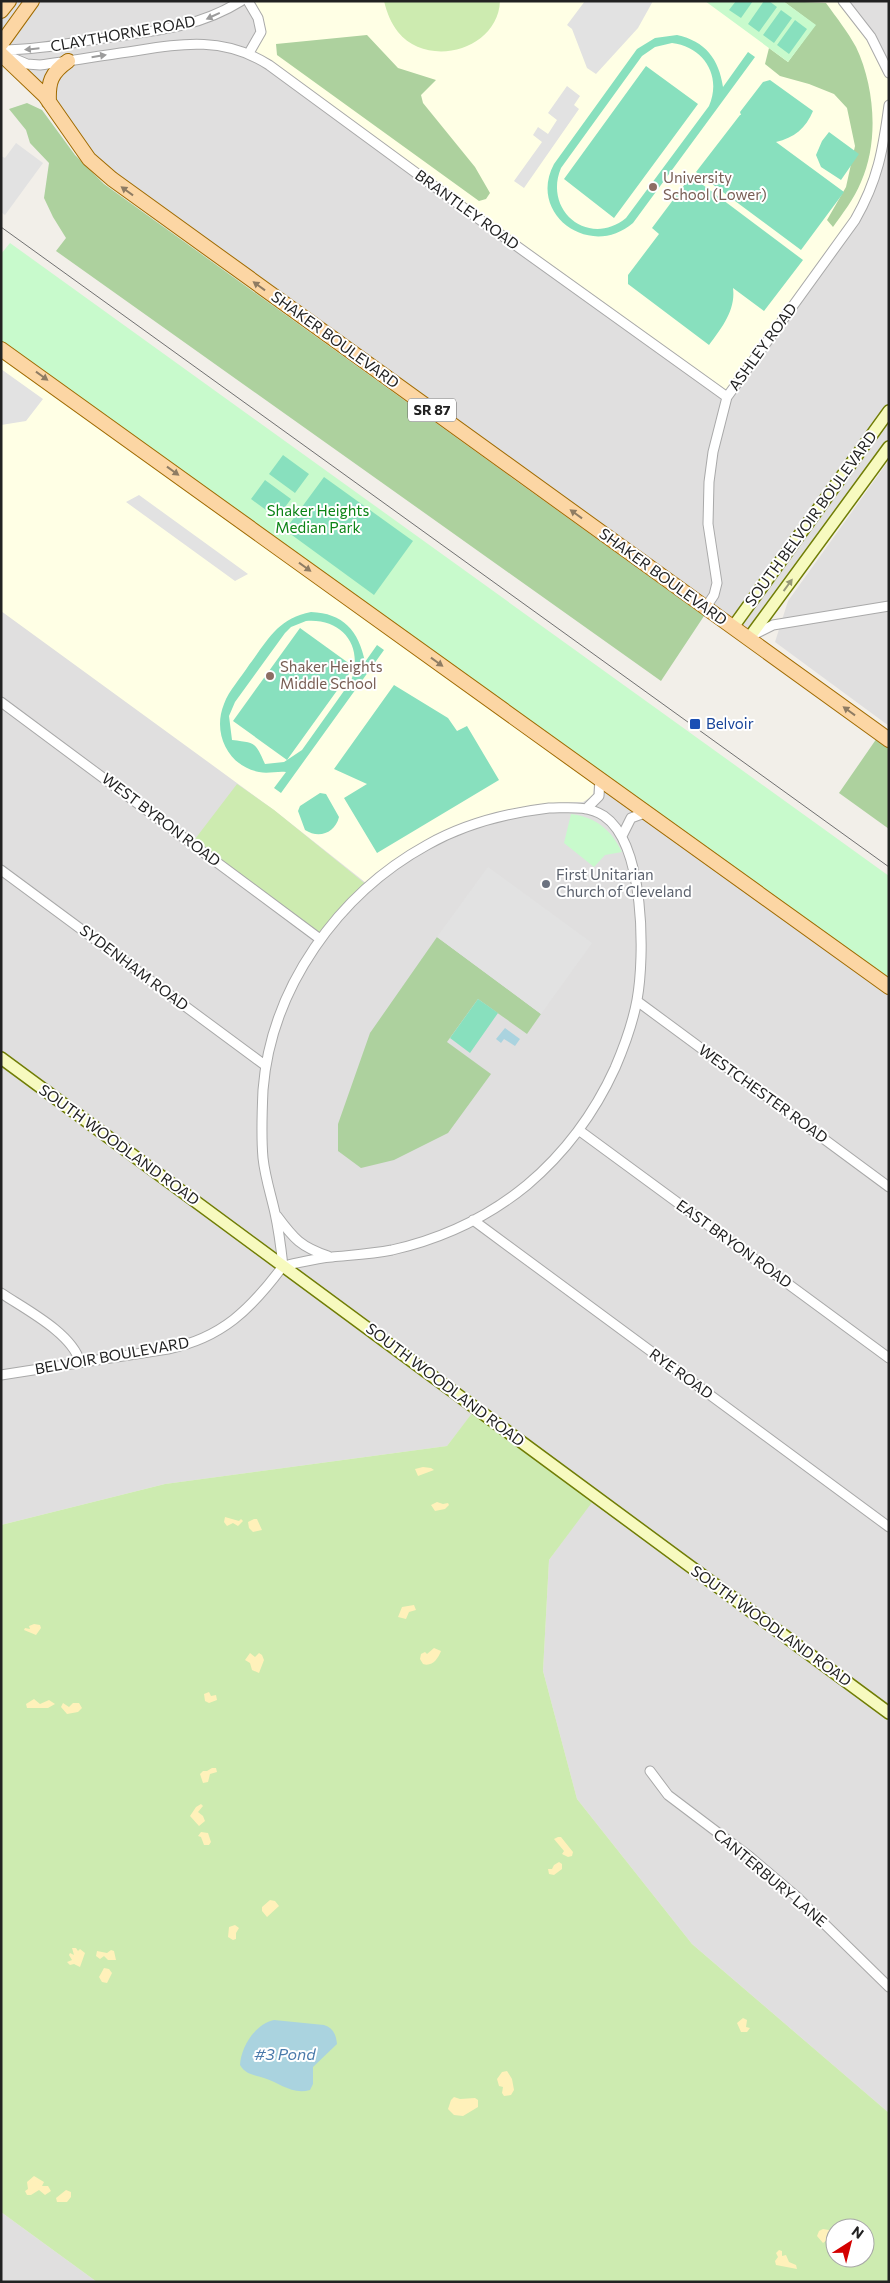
<svg xmlns="http://www.w3.org/2000/svg" width="890" height="2283" viewBox="0 0 890 2283" font-family="Commissioner,sans-serif">
	<rect width="100%" height="100%" fill="#f2efe9"/>
	<path fill="#e0dfdf" d="M1,1H889V447L749,638L121,186L1,54Z
		M131,441L889,987V2113L692,1944L577,1799L543,1671L549,1560L595,1497L476,1409L447,1446L165,1484L1,1525V582Z
		M889,460V726L775,642L788,601Z
		M1,2212L97,2282H1Z"/>
	<path fill="#ffffe5" d="M248,1H843L889,73V105L867,199L727,397L249,53L259,37Z
		M1,353L594,781L593,796L583,802L557,803L505,811L456,826L409,850L366,883L274,810L1,611Z"/>
	<path fill="#cdebb0" fill-rule="evenodd" d="M384,1H500C498,50 428,69 398,32C391,23 387,13 384,1Z
		M237,784L274,810L368,886L320,939L192,843Z
		M476,1408L596,1497L549,1560L543,1671L577,1799L692,1944L889,2113V2282H97L1,2212V1525L165,1484L447,1446ZM835,2228H865V2258H835Z"/>
	<path fill="#add19e" d="M783,1L826,3C836,17 848,32 856,47C875,87 879,142 861,182C854,199 843,213 833,227L827,220L846,187L855,146L847,108L834,94L809,84L780,76L765,64L769,48L788,62L815,25Z
		M367,35L398,68L436,80L421,95L423,103L475,167L490,193L486,199L479,201L277,55L276,44Z
		M27,103L42,110L75,155L104,184L704,616L661,681L56,251L66,238L53,217L44,198L49,163L30,143L26,130L9,109Z
		M877,738L889,747V829L839,793Z
		M437,937L541,1014L527,1034L478,999L447,1042L491,1074L448,1133L394,1160L361,1168L338,1151V1124L370,1033Z"/>
	<path fill="#fff1ba" d="M423,1467L431,1468L434,1470L418,1476L415,1469Z
		M437,1502L443,1504L448,1503L449,1505L445,1509L435,1511L431,1505Z
		M225,1517L239,1521L241,1519L243,1521L238,1526L233,1523L227,1526L224,1522Z
		M254,1519H257L262,1530L253,1532L249,1528L248,1522Z
		M414,1605L416,1610L409,1612L406,1619L398,1617L402,1607Z
		M34,1624L40,1625L41,1628L36,1635L24,1630L25,1628L30,1629L29,1626Z
		M434,1648L441,1651C438,1659 432,1667 423,1664L420,1659L421,1654L425,1652L427,1654Z
		M250,1653L255,1657L259,1653L262,1655L264,1660L259,1673L252,1670L250,1663L245,1660Z
		M209,1692L211,1696L216,1695L217,1700L209,1703L205,1701L204,1694Z
		M34,1699L40,1704L49,1700L55,1704L48,1708H27L26,1704Z
		M63,1703L69,1707L73,1703H79L82,1708L78,1712L67,1714L61,1707Z
		M212,1768H216L217,1772L210,1774L208,1782L203,1783L200,1774L203,1771H207Z
		M201,1804L203,1806L198,1812L203,1816L205,1821L199,1826L190,1816L196,1807Z
		M201,1832L208,1833L211,1842L209,1845H204L201,1837L198,1836Z
		M558,1837H561L573,1852L572,1856L568,1857L562,1854L564,1851L554,1839Z
		M559,1862L562,1864V1869L554,1875L549,1874L548,1869H552L554,1865Z
		M270,1900L275,1901L279,1906L267,1917L262,1911V1907Z
		M235,1925L239,1928L236,1933V1939L233,1940L228,1937L229,1927Z
		M72,1948H76L78,1951L80,1949L85,1953L80,1967L74,1964L70,1965L67,1962L72,1960L69,1955L70,1953L74,1955Z
		M111,1950L114,1951L116,1960H108L104,1956L100,1959L96,1956L97,1951L107,1953Z
		M104,1968L109,1969L112,1973L107,1983L102,1982L99,1977Z
		M743,2018L747,2020L746,2027L750,2028L747,2032H741L737,2023Z
		M507,2071L512,2079L514,2090L511,2095L504,2096L502,2093L503,2087L499,2086L497,2079L502,2072Z
		M454,2097L460,2099L475,2098L478,2100V2107L463,2116L454,2115L448,2109L451,2100Z
		M34,2176L44,2182L42,2186H48L51,2191L45,2195L39,2190L31,2195H27L25,2191L28,2189L27,2182Z
		M66,2190L71,2192V2197L67,2202H57L56,2198Z
		M823,2229L829,2230L831,2233L827,2240L823,2243L817,2236L819,2231Z
		M779,2250L782,2251V2256L786,2255L789,2262L796,2265L797,2269L776,2265L775,2261L778,2257L776,2253Z"/>
	<path fill="#c8facc" d="M705,1H783L816,25L788,62Z
		M10,243L889,876V986L1,349V254Z
		M571,814C595,817 611,829 622,852L605,855L594,867L564,843Z"/>
	<path fill="#88e0be" fill-rule="evenodd" d="M736,1H753L741,18L729,10Z
		M764,1H769L777,7L759,32L748,24Z
		M781,10L792,18L774,43L763,35Z
		M795,20L807,29L789,54L777,45Z
		M677,35C705,41 719,59 723,87L748,52L755,57L633,223C590,260 527,214 554,164L637,49L655,38ZM672,43C704,47 722,76 709,106L626,218C589,248 543,211 561,168L642,56L655,47Z
		M646,66L698,104L614,218L564,179Z
		M770,80L813,111C806,128 794,138 776,142L844,192L801,250L696,172L740,115H741L740,112L763,82Z
		M829,132L859,154L841,180L821,167L816,155L822,141Z
		M691,176L803,260L764,311L733,288C736,310 721,329 709,345L628,284V275L659,234L652,228Z
		M283,455L309,474L295,493L269,474Z
		M324,477L413,541L374,595L285,530Z
		M265,480L291,499L277,518L251,499Z
		M311,612C343,613 359,631 365,662L377,645L384,650L281,793L274,788L286,772C277,771 268,774 259,772C228,766 212,733 224,704C229,690 241,678 249,665C268,640 278,618 311,612ZM306,621C343,618 364,647 351,681L302,750L284,762L265,764C255,742 256,743 232,740L229,716L235,702L285,633L291,627Z
		M300,628L354,667L287,760L233,721Z
		M394,685L448,718L457,731L467,726L499,780L377,853L344,798L367,784L334,769Z
		M320,793L326,794L339,817C335,833 319,839 305,830L298,811L300,806Z
		M478,999L498,1013L470,1053L450,1038Z"/>
	<path fill="#e2e2e2" d="M585,1H653L638,28L596,74L587,68L572,29L567,25Z
		M567,86L580,96L574,105L579,109L524,188L514,181L542,142L533,135L538,127L548,134L557,120L548,113Z
		M16,143L43,163L5,215L1,212V156L5,158Z
		M1,369L43,399L26,421L1,425Z
		M139,495L248,574L235,581L126,502Z
		M488,867L592,943L541,1014L437,937Z"/>
	<path fill="#aad3df" d="M505,1028L520,1039L515,1046L504,1039L501,1043L496,1039Z
		M274,2020L324,2025C333,2028 336,2034 337,2044L313,2067V2084L310,2090C292,2095 280,2083 264,2078C255,2075 246,2075 240,2065C241,2047 255,2024 274,2020Z"/>
	<g fill="none" stroke-linecap="round" stroke-linejoin="round">
		<defs>
			<path id="street" d="M248,1L258,18L261,32L249,53
				M843,1L871,37L889,73
				M1,50C36,50 70,43 104,38C153,31 198,28 241,1
				M8,56L27,64L40,65C70,61 99,56 128,52C179,44 222,35 269,65L472,214L727,397
				M706,607L714,595L717,583L708,524L709,482L713,452L727,397L855,220C878,180 883,150 889,105
				M753,635L773,625L889,606
				M1,702L320,939
				M549,808C568,808 588,805 604,816C645,844 645,956 637,1000C633,1022 624,1047 615,1068C594,1114 566,1152 527,1185C488,1217 441,1239 392,1250C372,1254 352,1255 332,1257C316,1258 299,1263 283,1266C281,1248 279,1231 275,1213C271,1195 265,1177 263,1158C261,1136 262,1112 263,1090C271,988 338,894 427,845C464,824 507,813 549,808Z
				M586,809L599,796L600,779
				M622,836L631,818L647,812
				M1,870L266,1066
				M637,1001L889,1187
				M580,1131L889,1358
				M277,1216C294,1239 301,1247 328,1256
				M473,1220L889,1527
				M1,1293C25,1309 72,1333 80,1362
				M1,1375L168,1349C222,1338 251,1309 283,1266
				M650,1771L668,1795L750,1857L797,1897L889,1987"/>
			<path id="secondary" d="M733,627L889,411
				M749,638L889,447
				M1,1058L889,1713"/>
			<path id="primary" d="M1,11L9,1
				M1,44L32,1
				M1,54L45,96L89,159L112,179L889,740
				M49,102C48,82 51,73 68,61
				M1,349L889,987"/>
		</defs>
		<use href="#street" stroke="#a9a9a9" stroke-width="11"/>
		<use href="#secondary" stroke="#707d05" stroke-width="14"/>
		<use href="#primary" stroke="#a06b00" stroke-width="16"/>
		<use href="#street" stroke="#fff" stroke-width="9"/>
		<use href="#secondary" stroke="#f7fabf" stroke-width="11"/>
		<use href="#primary" stroke="#fcd6a4" stroke-width="14"/>
		<path stroke="#707070" stroke-width="1" d="M1,227L889,867"/>
	</g>
	<defs><path id="oneway-solid" d="M-6-.8H1V-3.2L6.5 0L1 3.2V.8H-6Z" transform="scale(1.25)"/></defs>
	<g fill="#9c9c9c">
		<use href="#oneway-solid" transform="translate(213 16) rotate(155)"/>
		<use href="#oneway-solid" transform="translate(32 49) rotate(174)"/>
		<use href="#oneway-solid" transform="translate(99 56) rotate(-9)"/>
	</g>
	<g fill="#8f7c63">
		<use href="#oneway-solid" transform="translate(127 191) rotate(-144)"/>
		<use href="#oneway-solid" transform="translate(259 286) rotate(-144)"/>
		<use href="#oneway-solid" transform="translate(42 376) rotate(36)"/>
		<use href="#oneway-solid" transform="translate(173 471) rotate(36)"/>
		<use href="#oneway-solid" transform="translate(576 514) rotate(-144)"/>
		<use href="#oneway-solid" transform="translate(305 567) rotate(36)"/>
		<use href="#oneway-solid" transform="translate(437 662) rotate(36)"/>
		<use href="#oneway-solid" transform="translate(849 711) rotate(-144)"/>
	</g>
	<use fill="#979978" href="#oneway-solid" transform="translate(788 585) rotate(-54)"/>
	<g fill="#8d6e63" stroke="#fff" stroke-width="2">
		<circle cx="653" cy="187" r="5"/>
		<circle cx="270" cy="676" r="5"/>
	</g>
	<rect fill="#1a4fb4" stroke="#fff" stroke-width="2" x="689" y="718" width="12" height="12" rx="2.5"/>
	<circle fill="#6b7280" stroke="#fff" stroke-width="2" cx="546" cy="884" r="5"/>
	<g text-anchor="middle" stroke-width="4" stroke-linejoin="round" paint-order="stroke">
		<rect fill="#fff" stroke="#646464" stroke-width="1" x="408" y="398.5" width="48" height="23" rx="4"/>
		<g font-size="14" font-weight="bold" fill="#222">
			<text x="432" y="415">SR 87</text>
		</g>
		<g font-size="15" fill="#222" stroke="#fff">
			<text transform="translate(123 34) rotate(-10)" y="5">CLAYTHORNE ROAD</text>
			<text transform="translate(467 210) rotate(36)" y="5">BRANTLEY ROAD</text>
			<text transform="translate(335 340) rotate(36)" y="5">SHAKER BOULEVARD</text>
			<text transform="translate(763 347) rotate(-54)" y="5">ASHLEY ROAD</text>
			<text transform="translate(811 519) rotate(-54)" y="5">SOUTH BELVOIR BOULEVARD</text>
			<text transform="translate(663 577) rotate(36)" y="5">SHAKER BOULEVARD</text>
			<text transform="translate(161 820) rotate(37)" y="5">WEST BYRON ROAD</text>
			<text transform="translate(134 968) rotate(37)" y="5">SYDENHAM ROAD</text>
			<text transform="translate(763 1094) rotate(36)" y="5">WESTCHESTER ROAD</text>
			<text transform="translate(119 1145) rotate(36)" y="5">SOUTH WOODLAND ROAD</text>
			<text transform="translate(734 1244) rotate(36)" y="5">EAST BRYON ROAD</text>
			<text transform="translate(112 1356) rotate(-10)" y="5">BELVOIR BOULEVARD</text>
			<text transform="translate(681 1374) rotate(36)" y="5">RYE ROAD</text>
			<text transform="translate(445 1385) rotate(37)" y="5">SOUTH WOODLAND ROAD</text>
			<text transform="translate(771 1626) rotate(36)" y="5">SOUTH WOODLAND ROAD</text>
			<text transform="translate(770 1878) rotate(40)" y="5">CANTERBURY LANE</text>
		</g>
		<g font-size="15" fill="#785e54" stroke="#fff" text-anchor="start">
			<text x="663" y="183">University<tspan x="663" dy="17">School (Lower)</tspan></text>
			<text x="280" y="672">Shaker Heights<tspan x="280" dy="17">Middle School</tspan></text>
		</g>
		<g font-size="15" fill="#0c8416" stroke="#fff">
			<text x="318" y="516">Shaker Heights<tspan x="318" dy="17">Median Park</tspan></text>
		</g>
		<g font-size="15" fill="#164399" stroke="#fff" text-anchor="start">
			<text x="706" y="729">Belvoir</text>
		</g>
		<g font-size="15" fill="#5b616d" stroke="#fff" text-anchor="start">
			<text x="556" y="880">First Unitarian<tspan x="556" dy="17">Church of Cleveland</tspan></text>
		</g>
		<g font-size="16" font-style="italic" fill="#4a7aab" stroke="#fff">
			<text x="285" y="2060">#3 Pond</text>
		</g>
	</g>
	<rect width="890" height="2283" fill="none" stroke="#222222" stroke-width="5"/>
	<g transform="translate(850 2243) rotate(36)"><circle r="24" fill="#ffffff" stroke="#a7a7a7"/>
	<path d="M0-4L9 19L0 12L-9 19Z" fill="#d40000"/>
	<text y="-8" font-size="14" font-weight="bold" text-anchor="middle" fill="#222222">N</text>
	</g>
</svg>
